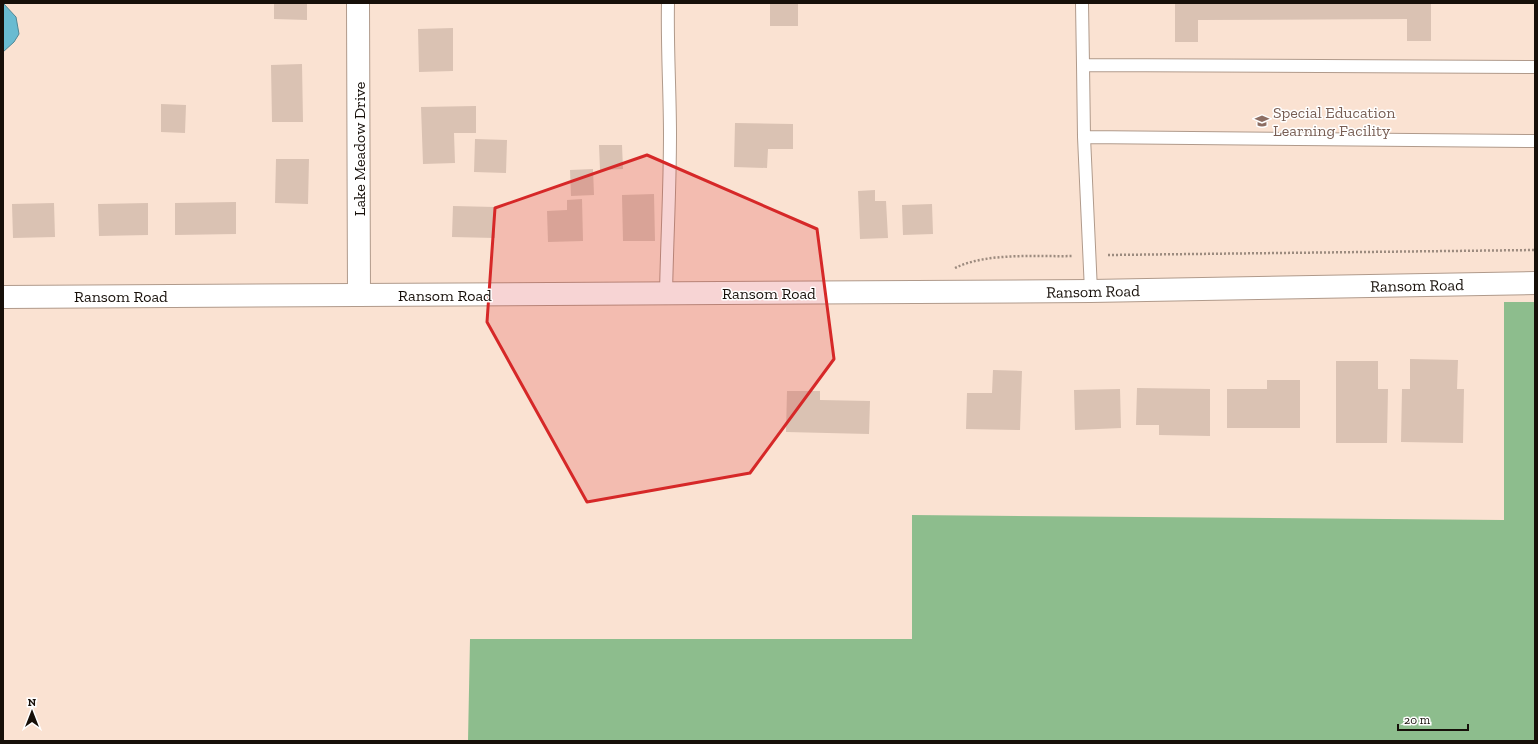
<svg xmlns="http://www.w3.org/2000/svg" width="1538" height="744" viewBox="0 0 1538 744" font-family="'Zilla Slab',serif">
	<rect width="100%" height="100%" fill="#fae2d2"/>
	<path fill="#8dbd8d" d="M1504,302H1535V741H468L470,639H912V515L1504,520Z"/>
	<path fill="#69bbd1" stroke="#508795" d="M3,3L16,17L19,34L14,42L3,52Z"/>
	<path fill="#dac2b3" d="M274,3H307V20L274,19Z
		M770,3H798V26H770Z
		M1175,3H1431V41H1407V19L1198,20V42H1175Z
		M453,28V71L419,72L418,29Z
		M302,64L303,122H272L271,65Z
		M161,104L186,105L185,133L161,132Z
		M476,106V133H454L455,163L423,164L421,107Z
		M735,123L793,124V149H768L767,168L734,167Z
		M475,139L507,140L506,173L474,172Z
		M599,145H622L623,169L600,170Z
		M276,159H309L308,204L275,203Z
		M593,169L594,195L571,196L570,170Z
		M875,190V201H886L888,238L860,239L858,191Z
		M654,194L655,241H623L622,195Z
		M582,199L583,241L548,242L547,211L567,210V200Z
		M236,202V234L175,235V203Z
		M54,203L55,237L13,238L12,204Z
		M148,203V235L99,236L98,204Z
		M932,204L933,234L903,235L902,205Z
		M453,206L495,207V238L452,237Z
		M1410,359L1458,360L1457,389H1464L1463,443L1401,442L1402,389H1410Z
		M1336,361H1378V389H1388L1387,443H1336Z
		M993,370L1022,371L1020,430L966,429L967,393H992Z
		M1267,380H1300V428H1227V389H1267Z
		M1137,388L1210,389V436L1159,435V425H1136Z
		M1120,389L1121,428L1075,430L1074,390Z
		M787,391H820V400L870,401L869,434L786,432Z"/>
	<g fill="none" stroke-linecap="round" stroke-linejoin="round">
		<defs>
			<path id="lane" d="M1082,3L1083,65
				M1084,137L1535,141
				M1091,291L1084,137L1083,65L1535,67
				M666,294C667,240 670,188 670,135C670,91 667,47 668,3"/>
			<path id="street" d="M358,3L359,295"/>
			<path id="secondary" d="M3,297L1091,291L1535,283"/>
		</defs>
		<use href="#lane" stroke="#b09a8b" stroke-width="14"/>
		<use href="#street" stroke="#b09a8b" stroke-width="24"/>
		<use href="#secondary" stroke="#b09a8b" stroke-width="24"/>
		<path stroke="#9c8b7f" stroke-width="2.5" stroke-dasharray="2 2" stroke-linecap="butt" d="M1108,255L1535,250
			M955,268C988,252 1036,257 1073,256"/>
		<use href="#lane" stroke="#fff" stroke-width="12"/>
		<use href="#street" stroke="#fff" stroke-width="22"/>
		<use href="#secondary" stroke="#fff" stroke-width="22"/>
	</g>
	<path fill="#d62828" fill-opacity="0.2" stroke="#d62828" stroke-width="3" stroke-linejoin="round" d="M647,155L817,229L834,359L750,473L587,502L487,322L495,208Z"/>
	<defs>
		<symbol id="school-bare" viewBox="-9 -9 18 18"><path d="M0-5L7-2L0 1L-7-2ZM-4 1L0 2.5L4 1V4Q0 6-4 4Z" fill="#8d6e63" stroke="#fff" stroke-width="2.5" paint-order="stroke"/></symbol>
	</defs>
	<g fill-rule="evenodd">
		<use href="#school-bare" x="1252" y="111" width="20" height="20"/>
	</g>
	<g text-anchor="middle" stroke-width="3" stroke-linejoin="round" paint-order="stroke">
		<g font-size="16" fill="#785e54" stroke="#fff" text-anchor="start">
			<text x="1273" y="118">Special Education<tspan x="1273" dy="18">Learning Facility</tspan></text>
		</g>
		<g font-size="16" fill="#160f09" stroke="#fff">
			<text transform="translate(359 149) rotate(-90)" y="6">Lake Meadow Drive</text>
			<text transform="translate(1417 285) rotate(-1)" y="6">Ransom Road</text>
			<text transform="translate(1093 291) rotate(-1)" y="6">Ransom Road</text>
			<text x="769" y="299">Ransom Road</text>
			<text x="445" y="301">Ransom Road</text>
			<text x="121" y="302">Ransom Road</text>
		</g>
	</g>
	<rect width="1538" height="744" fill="none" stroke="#160f09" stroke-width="8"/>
	<g transform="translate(32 712)" stroke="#ffffff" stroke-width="3" paint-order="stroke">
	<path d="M0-3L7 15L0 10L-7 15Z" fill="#160f09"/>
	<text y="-6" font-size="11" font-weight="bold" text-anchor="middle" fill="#160f09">N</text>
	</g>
	<path d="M1398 724v6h70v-6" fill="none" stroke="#160f09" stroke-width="2"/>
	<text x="1404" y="724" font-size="12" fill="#160f09" stroke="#ffffff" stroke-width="3" paint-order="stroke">20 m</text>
</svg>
